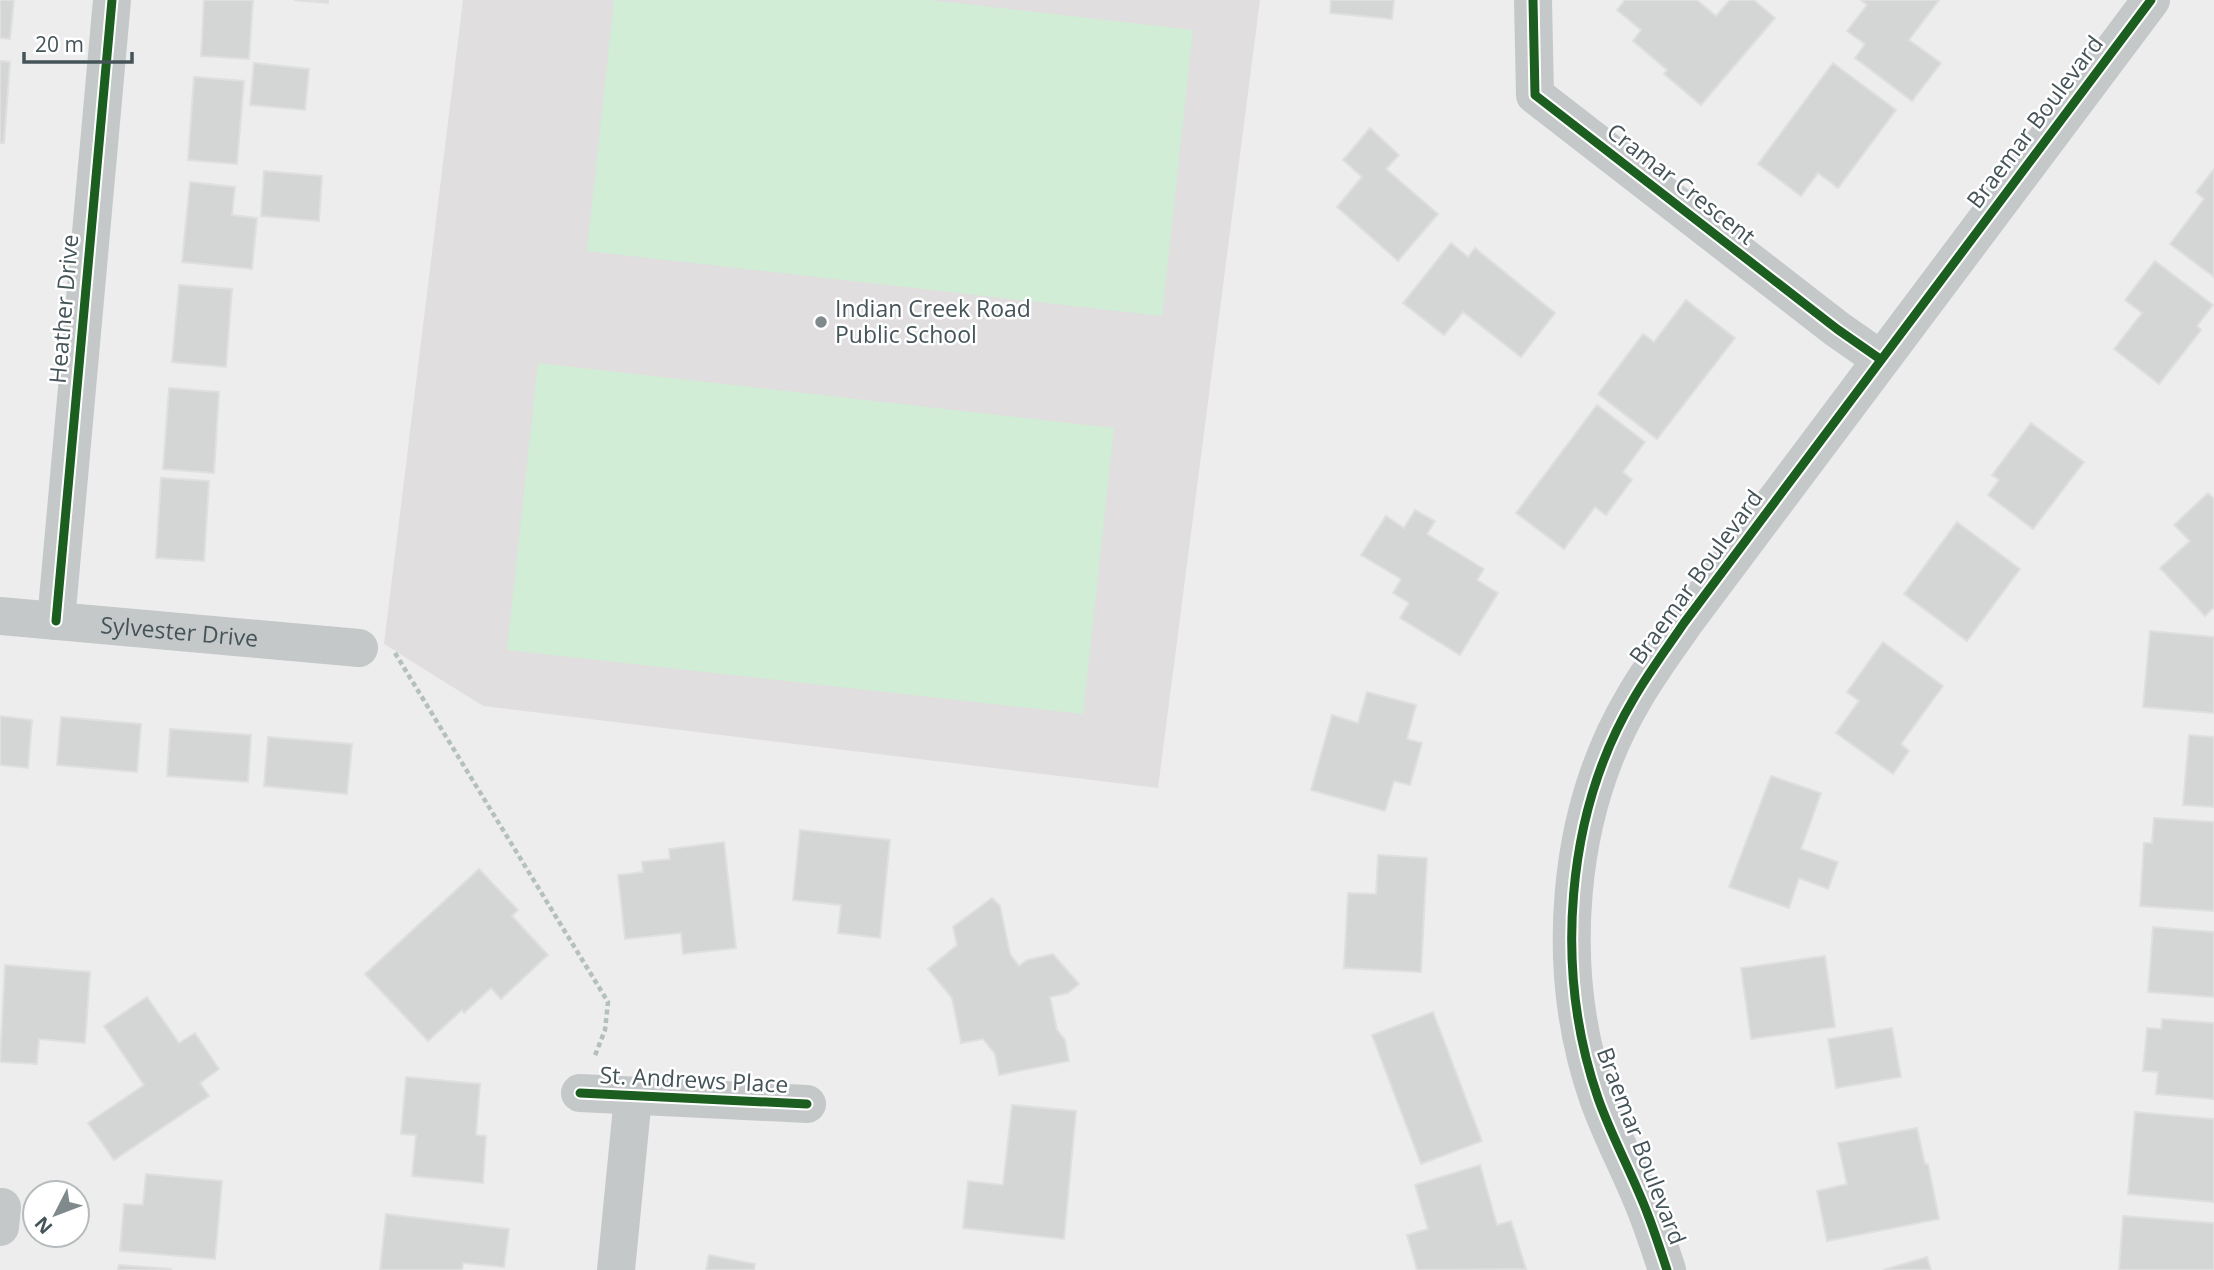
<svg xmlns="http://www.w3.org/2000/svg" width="2214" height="1270" viewBox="0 0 2214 1270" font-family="'Open Sans',sans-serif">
	<rect width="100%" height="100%" fill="#eeeded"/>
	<path fill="#e0dedf" d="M463,0H1260L1158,788L483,706L384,644Z"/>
	<path fill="#d1edd6" d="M614,0H930L1193,30L1162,316L587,251Z
		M538,363L1114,428L1083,714L507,650Z"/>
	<path fill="#d4d5d5" stroke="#dfdfe0" stroke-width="2" d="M0,0H14L10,39L0,38Z
		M204,0H253L249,59L201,56Z
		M294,0H328V3Z
		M1331,0H1394L1392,19L1330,13Z
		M1625,0H1697L1716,16L1730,0H1754L1775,18L1701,105L1664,74L1667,70L1633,41L1641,30L1617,10Z
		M1861,0H1939L1909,40L1941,63L1912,101L1855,58L1865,44L1847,31L1867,5Z
		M0,61L10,62L4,143H0Z
		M254,63L309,69L305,110L250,105Z
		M1833,63L1896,110L1838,188L1818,173L1801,196L1758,164Z
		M194,77L244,81L237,164L188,160Z
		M1370,128L1399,155L1386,169L1438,214L1398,261L1337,207L1362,177L1343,160Z
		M2214,169V277L2170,244L2204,199L2196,192Z
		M264,171L322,176L319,221L261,216Z
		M190,182L235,187L232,215L257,218L252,269L182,262Z
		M1451,243L1468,257L1475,248L1555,313L1521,357L1463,312L1444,335L1403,303Z
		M2155,261L2213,305L2197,326L2201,330L2159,384L2114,349L2142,313L2125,300Z
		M179,285L232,289L226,367L172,362Z
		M1686,300L1735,338L1657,439L1598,394L1643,334L1654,342Z
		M169,388L219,392L214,473L163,469Z
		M1597,405L1645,442L1623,472L1632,480L1606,515L1595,507L1564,549L1516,513Z
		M2031,423L2084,462L2033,529L1988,495L1999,480L1992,475Z
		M161,478L209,481L204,561L156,558Z
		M2208,493L2214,499V607L2205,616L2160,568L2190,541L2174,525Z
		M1415,510L1435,521L1427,534L1484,569L1477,580L1498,593L1460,655L1400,618L1409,603L1393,593L1401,579L1361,555L1386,516L1404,528Z
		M1957,522L2020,569L1967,641L1904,594Z
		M2150,631L2214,637V713L2143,707Z
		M1883,642L1943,686L1901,744L1909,751L1893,774L1836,733L1859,701L1847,692Z
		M1367,692L1416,705L1407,739L1422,743L1410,785L1394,781L1385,811L1311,790L1332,715L1358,723Z
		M0,716L32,720L28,768L0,765Z
		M61,717L141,724L137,772L57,765Z
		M170,729L251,735L248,782L167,776Z
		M2189,735L2214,737V807L2183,805Z
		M268,737L352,744L347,794L264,786Z
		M1771,776L1821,793L1801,849L1838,862L1828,889L1799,878L1789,908L1729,887Z
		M2154,818L2214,822V911L2140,906L2144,843H2152Z
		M800,830L890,840L880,938L838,933L841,905L793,900Z
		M724,842L736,948L683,954L681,933L625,939L618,875L643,872L642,862L670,859L669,849Z
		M1378,855L1427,858L1421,972L1344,968L1348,893L1376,894Z
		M479,869L518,910L512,916L548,955L501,999L491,988L464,1013L462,1010L428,1041L365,974Z
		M992,898L1000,906L1010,954L1019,966L1027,960L1053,954L1079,984L1068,993L1050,997L1057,1030L1065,1040L1069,1061L999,1075L995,1054L983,1039L961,1043L952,998L928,969L957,945L953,927Z
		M2153,927L2214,932V997L2148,992Z
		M1825,956L1835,1027L1751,1039L1741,968Z
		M5,965L90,972L85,1043L39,1039L37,1064L0,1062Z
		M147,997L179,1043L195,1033L219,1069L200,1083L209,1096L114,1160L88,1123L144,1085L104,1026Z
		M1433,1012L1482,1141L1421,1164L1372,1035Z
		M2162,1019L2214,1023V1099L2156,1094L2158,1072L2143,1071L2147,1028L2161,1029Z
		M1892,1028L1901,1077L1836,1088L1828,1039Z
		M406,1077L480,1084L476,1135L486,1136L483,1183L412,1176L416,1135L401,1134Z
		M1012,1105L1076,1111L1064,1239L963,1228L968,1181L1003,1185Z
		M2135,1112L2214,1119V1202L2128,1194Z
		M1917,1128L1925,1164H1928L1939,1219L1827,1241L1817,1191L1847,1184L1838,1143Z
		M1480,1165L1497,1225L1511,1221L1526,1269L1417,1270L1407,1235L1428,1229L1415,1185Z
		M146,1174L222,1181L215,1259L120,1251L124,1204L143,1205Z
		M386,1214L509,1229L504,1267L463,1263L462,1270H380Z
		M2123,1216L2214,1223V1270H2119Z
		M709,1255L755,1264L754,1270H706Z
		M1927,1257L1931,1270H1883Z
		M119,1265L171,1269V1270H118Z"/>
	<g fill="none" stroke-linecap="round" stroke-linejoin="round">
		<path stroke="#b4c0ba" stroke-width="4.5" stroke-dasharray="5 3.5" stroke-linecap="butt" d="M395,653L608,1002L605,1030L594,1058"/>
		<g stroke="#c5c8c9" stroke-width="38">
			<path d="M1533,0L1535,95L1837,329L1880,359"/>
			<path id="s1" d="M0,616L359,648"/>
			<path d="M56,621L112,0"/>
			<path d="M580,1093L807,1104"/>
			<path d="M0,1207H2L0,1227"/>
			<path d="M616,1270L633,1097"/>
			<path d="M1667,1270C1661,1252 1655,1233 1648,1215C1633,1175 1612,1138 1598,1098C1554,971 1565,814 1634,698C1649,672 1667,648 1684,623L2151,0"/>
		</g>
		<defs>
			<path id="cycleway" d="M1533,0L1535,95L1837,329L1880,359
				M56,621L112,0
				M580,1093L807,1104
				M1667,1270C1661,1252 1655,1233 1648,1215C1633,1175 1612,1138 1598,1098C1554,971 1565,814 1634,698C1649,672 1667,648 1684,623L2151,0"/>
		</defs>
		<use href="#cycleway" stroke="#fff" stroke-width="13"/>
		<use href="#cycleway" stroke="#1b5e20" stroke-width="9"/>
	</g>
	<circle fill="#808a8d" stroke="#fff" stroke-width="2.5" cx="821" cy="322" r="7"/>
	<g text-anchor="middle" stroke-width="5" stroke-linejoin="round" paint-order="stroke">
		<g font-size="23" fill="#455459" stroke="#fff">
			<text transform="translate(2035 122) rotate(-53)" y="8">Braemar Boulevard</text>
			<text transform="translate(1681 184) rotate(38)" y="8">Cramar Crescent</text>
			<text transform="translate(64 309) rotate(-85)" y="8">Heather Drive</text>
			<text transform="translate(1696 577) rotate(-54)" y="8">Braemar Boulevard</text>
			<text dy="8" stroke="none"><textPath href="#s1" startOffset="180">Sylvester Drive</textPath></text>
			<text transform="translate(694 1080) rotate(3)" y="8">St. Andrews Place</text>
			<text transform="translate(1641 1146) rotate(69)" y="8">Braemar Boulevard</text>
		</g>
		<g font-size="23" fill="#455459" stroke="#fff" text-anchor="start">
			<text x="835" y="317">Indian Creek Road<tspan x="835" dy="26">Public School</tspan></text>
		</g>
	</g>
	<g transform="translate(56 1214) rotate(228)"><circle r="33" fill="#ffffff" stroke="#b5bbbd" stroke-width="2"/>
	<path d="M0-5L12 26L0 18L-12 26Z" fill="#808a8d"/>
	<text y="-10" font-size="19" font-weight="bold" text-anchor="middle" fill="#455459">N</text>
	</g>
	<path d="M24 52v10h108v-10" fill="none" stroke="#455459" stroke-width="3.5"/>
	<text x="35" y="52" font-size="21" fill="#455459" stroke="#ffffff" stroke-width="5" paint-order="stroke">20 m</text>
</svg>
